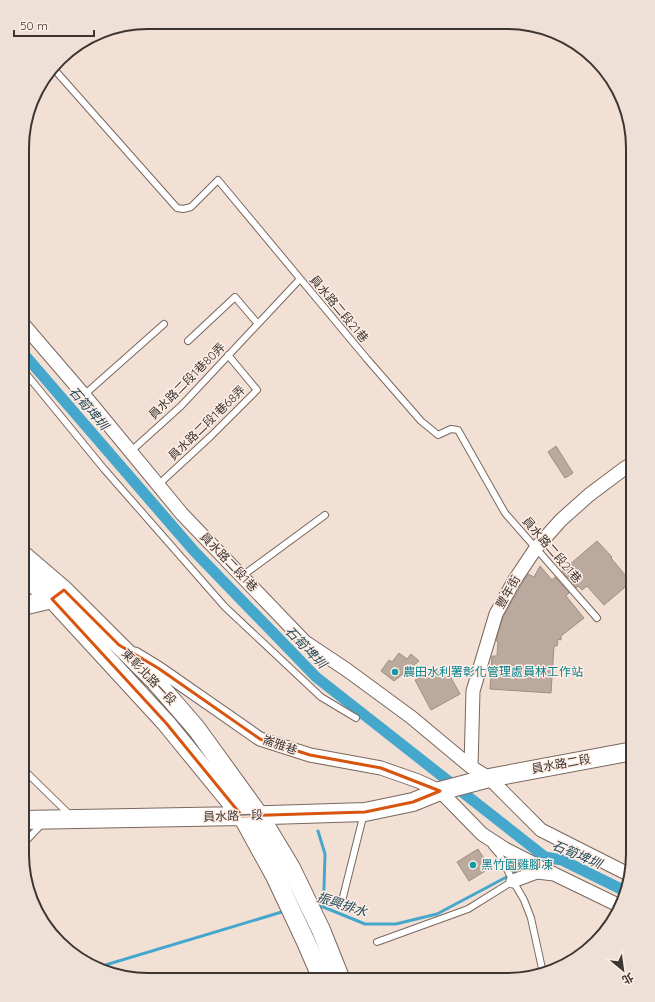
<svg xmlns="http://www.w3.org/2000/svg" width="655" height="1002" viewBox="0 0 655 1002" font-family="Quicksand,'Noto Sans TC',sans-serif">
	<rect width="100%" height="100%" fill="#f3e0d5"/>
	<g fill="none" stroke-linecap="round" stroke-linejoin="round">
		<path stroke="#46a7cc" stroke-width="3" d="M318,831L325,854L324,888L323,907
			M537,861L545,857
			M316,904L365,924H396L437,914L529,865
			M102,966L285,911"/>
		<path stroke="#46a7cc" stroke-width="11" d="M23,353L194,551L316,677L545,857L562,860L627,892"/>
	</g>
	<path fill="#bba99e" stroke="#9f8d83" d="M556,446L573,473L565,478L548,452Z
		M597,541L612,557L611,558L631,582L604,605L587,586L582,590L578,586L576,588L562,571Z
		M540,566L552,580L555,577L569,593L566,596L584,618L561,636V640L558,639L557,646H554L551,693L490,689L492,656H497L498,641H496L503,617L521,585L528,574L534,577Z
		M399,653L407,659L411,654L419,661L394,681L381,671L389,660L392,662Z
		M444,665L460,694L431,710L415,680Z
		M478,849L490,868L469,881L457,862Z"/>
	<g fill="none" stroke-linecap="round" stroke-linejoin="round">
		<defs>
			<path id="lane" d="M53,68L177,208L183,209L191,207L218,180L367,359L421,421L438,435L451,429L458,430L505,513L597,618
				M188,341L235,297L258,324
				M23,370L104,469L225,607L321,697L356,718
				M84,395L164,324
				M130,452L181,406L300,279
				M158,485L211,436L257,390L228,355
				M242,576L325,515
				M22,768L71,816
				M22,845L43,823
				M492,846L499,854L513,881L524,900L531,918L543,973
				M342,901L364,813
				M377,942L468,909L513,881"/>
			<path id="street" d="M23,324L84,395L182,514L305,642L347,670L411,717L471,767L489,778L541,830L630,875
				M135,654L158,668L260,739L310,755L381,768L418,781L440,791L482,834L505,849L554,874
				M471,767L473,691L496,614L514,581L536,548L561,520L589,495L625,468L633,463
				M513,881L537,872L554,874L620,906"/>
			<path id="secondary" d="M22,554L64,590L156,682L196,728L259,815L291,868L321,930L341,980
				M22,575L52,599L166,723L242,816L275,876L306,942L322,979
				M22,604L27,605L52,599L58,594
				M22,820L242,816L365,812L413,802L440,791L489,778L633,751"/>
		</defs>
		<use href="#lane" stroke="#79685f" stroke-width="8"/>
		<use href="#street" stroke="#79685f" stroke-width="15"/>
		<use href="#secondary" stroke="#79685f" stroke-width="20"/>
		<use href="#lane" stroke="#fff" stroke-width="6"/>
		<use href="#street" stroke="#fff" stroke-width="13"/>
		<use href="#secondary" stroke="#fff" stroke-width="18"/>
	</g>
	<path fill="none" stroke="#d75510" stroke-width="3" stroke-linejoin="round" d="M64,590L119,645L158,668L260,739L310,755L381,768L440,791L413,802L365,812L242,816L166,723L52,599Z"/>
	<g fill="#0f9aa8" stroke="#feeee5" stroke-width="1.5">
		<circle cx="395" cy="672" r="4"/>
		<circle cx="473" cy="865" r="4"/>
	</g>
	<g text-anchor="middle" stroke-width="3" stroke-linejoin="round" paint-order="stroke">
		<g font-size="12" fill="#3c3531" stroke="#feeee5">
			<text transform="translate(339 309) rotate(50)" y="4">員水路二段21巷</text>
			<text transform="translate(187 381) rotate(-45)" y="4">員水路二段1巷80弄</text>
			<text transform="translate(207 423) rotate(-44)" y="4">員水路二段1巷68弄</text>
			<text transform="translate(552 550) rotate(49)" y="4">員水路二段21巷</text>
			<text transform="translate(229 562) rotate(46)" y="4">員水路二段1巷</text>
			<text transform="translate(508 592) rotate(-60)" y="4">豐年街</text>
			<text transform="translate(149 677) rotate(46)" y="4">東彰北路一段</text>
			<text transform="translate(280 745) rotate(19)" y="4">崙雅巷</text>
			<text transform="translate(561 764) rotate(-10)" y="4">員水路二段</text>
			<text transform="translate(233 816) rotate(-2)" y="4">員水路一段</text>
		</g>
		<g font-size="12" fill="#0d838f" stroke="#feeee5" text-anchor="start">
			<text x="403" y="676">農田水利署彰化管理處員林工作站</text>
			<text x="481" y="869">黑竹園雞腳凍</text>
		</g>
		<g font-size="13" font-style="italic" fill="#204a5a" stroke="#feeee5">
			<text transform="translate(89 408) rotate(49)" y="5">石筍埤圳</text>
			<text transform="translate(306 647) rotate(46)" y="5">石筍埤圳</text>
			<text transform="translate(577 854) rotate(23)" y="5">石筍埤圳</text>
			<text transform="translate(342 904) rotate(18)" y="5">振興排水</text>
		</g>
	</g>
	<path d="M0 0H655V1002H0ZM148 29H507A119 119 0 0 1 626 148V854A119 119 0 0 1 507 973H148A119 119 0 0 1 29 854V148A119 119 0 0 1 148 29Z" fill="#eedfd7" fill-rule="evenodd"/>
	<path fill="none" stroke="#3c3531" stroke-width="2" d="M148 29H507A119 119 0 0 1 626 148V854A119 119 0 0 1 507 973H148A119 119 0 0 1 29 854V148A119 119 0 0 1 148 29Z"/>
	<g transform="translate(623 970) rotate(151)" stroke="#feeee5" stroke-width="3" paint-order="stroke">
	<path d="M0-3L7 15L0 10L-7 15Z" fill="#3c3531"/>
	<text y="-6" font-size="11" font-weight="bold" text-anchor="middle" fill="#3c3531">北</text>
	</g>
	<path d="M14 30v6h80v-6" fill="none" stroke="#3c3531" stroke-width="2"/>
	<text x="20" y="30" font-size="12" fill="#3c3531" stroke="#feeee5" stroke-width="3" paint-order="stroke">50 m</text>
</svg>
